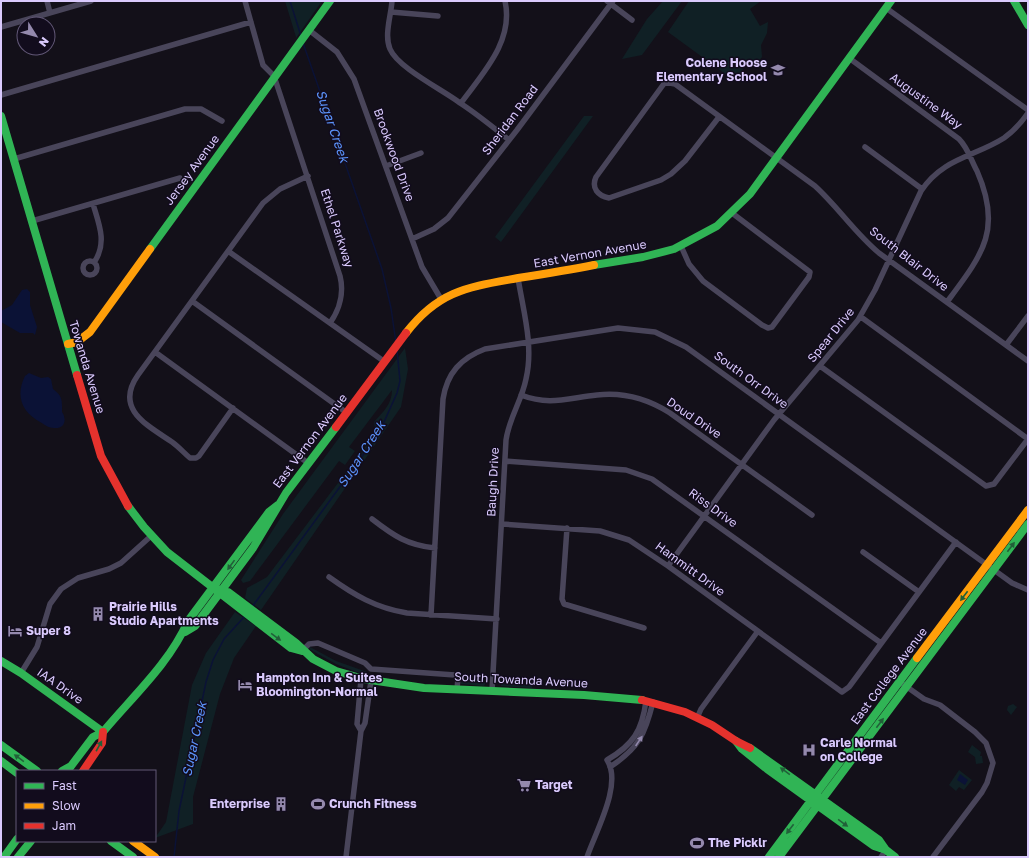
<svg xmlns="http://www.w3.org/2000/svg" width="1029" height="858" viewBox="0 0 1029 858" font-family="'Golos Text',sans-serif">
	<rect width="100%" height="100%" fill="#131019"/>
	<path fill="#102025" d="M285,1H322L296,38V37Z
		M663,1H682L642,55L622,59L647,19Z
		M689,1H761L750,9L760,26L768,22L767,33L761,45L762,57L756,64L747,63L735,81L668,32Z
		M584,116H593L501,242L495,237Z
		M405,348L408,369L401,407L261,610L245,598L247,588L267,577L372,438L375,428L374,422C383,412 392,404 392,390L349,447L355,451L345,465L339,461L250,581L243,583L241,580L283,514Z
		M235,612L256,626L234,658L220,694L193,797V824L155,838L166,822L192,685L206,653Z
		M310,647L336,661L367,672L362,674L336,664L309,649Z
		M461,682L486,683L484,686L461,684Z
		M501,684L532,685V688L501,686Z
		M1013,704L1017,707L1011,715L1007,710L1008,706Z
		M972,745L981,752L980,756H982L983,763L976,764L975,757L968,752Z
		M959,770L972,780L964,790L959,787L956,791L949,785Z"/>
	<path fill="#0b1236" d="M27,289L30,292V305L37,327L35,335L33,333H20L1,322V311L12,305L22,290Z
		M29,373L41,378L48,377L51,379L53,389C63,396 62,401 62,412C67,419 65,429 54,428C49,428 45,425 40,422C22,412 15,396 25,376Z
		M960,774L968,780L965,785L957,780Z"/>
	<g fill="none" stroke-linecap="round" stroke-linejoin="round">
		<path stroke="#0b1236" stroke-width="1.5" d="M290,1L301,36
			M303,43L382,269L391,308L396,343
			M252,607L361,458L384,422L397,393L400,381L397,350
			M174,857L179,811L206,682L213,660L224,639L245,616"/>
		<path stroke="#49455a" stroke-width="5.5" d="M47,1L50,13
			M245,1L263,65L274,76L340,276C344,292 340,309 330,323
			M392,1C391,16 384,35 390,49C398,68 443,90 460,103C477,114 493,127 509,140
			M607,1L632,20
			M886,8L1028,110
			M391,12L438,16
			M1,27L91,1
			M309,30L337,52L354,79L422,267L441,299
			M849,58L959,139C968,148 971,160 977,171C1003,230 982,255 947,302
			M1,95L251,22
			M461,103C483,73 514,41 505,1
			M719,117L685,161L671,174L661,180L609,198C598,196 591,188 596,177L663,85L665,82L675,84L815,186C838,207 855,233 879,253L1028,361
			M865,147L922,189
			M14,159L185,109H201L222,121
			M386,166L421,153
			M93,204C99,224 107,242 95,261
			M32,221L180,178
			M412,239L434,229L448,218L517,130L613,1
			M681,246L689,264L703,281L762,325L768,328L772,327L809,277L810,272L732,213
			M228,251L385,362
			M83 268a7 7 0 1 1 14 0a7 7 0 1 1-14 0Z
			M192,301L347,413
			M861,317L1028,439
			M1006,345L1028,316
			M155,352L308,463
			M820,366L986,486L994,484L1028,439
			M521,395C549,406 568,398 597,395C623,392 648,399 670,413L812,515
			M233,408L199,456L196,458H190C184,453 179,447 172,442C147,425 114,409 138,375L263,203L280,189L308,176
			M505,461L626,470L652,479L881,643
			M372,519C394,536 407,545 435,548
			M502,524L600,531L629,540L668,566L842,692L849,687L956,542
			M567,528L562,599L564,604L644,628
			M863,552L919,592
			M668,566L774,420L858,320L875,290L921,191C943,158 974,157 1004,138C1014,131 1021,123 1028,113
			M329,577C354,595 376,608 407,613L497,619
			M431,615L443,399C447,373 461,358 485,349L618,328L655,332L686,347L1012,583L1028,590
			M302,651L309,644L318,643L365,663L371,669L455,675L458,678L457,689
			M21,673L37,647L50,604L61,589L78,578L109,569L121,563L151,536
			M900,682L924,699L940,705L975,732L986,743L993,763L987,783L982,792L933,857
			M492,691L506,440C509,418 522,400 526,379C534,346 523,310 518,278
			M697,718L701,709L758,631
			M361,731L357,724L361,679
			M610,767C639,748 645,734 653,702
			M346,857L361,731L365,723L371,681
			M587,857C595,833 623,784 607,760C633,745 642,731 646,701
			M881,857L886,850"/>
		<path stroke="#30b455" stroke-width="8" d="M1014,1L1028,25
			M1,116L77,375
			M150,249L330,1
			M594,265L643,257L674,249L717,226L750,194L891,1
			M128,506L144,527L167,552L291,648L302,651
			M214,588L228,592L296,643L313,659L336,671L364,679L424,688L584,695L642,700
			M185,632L195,626L253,548L286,493L336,427
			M1,661L21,673L103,732
			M736,741L742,749L767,769L874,846L886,850L895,857
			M1,745L37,771
			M750,748L879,840L886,850
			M1,761L17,773
			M68,770L93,737L103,732C133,696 169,664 188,621L269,512L278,505
			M62,771L71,766
			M111,841L133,857
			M4,857L17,839
			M18,857L31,841
			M769,857L917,658
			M779,857L1028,524"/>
		<path stroke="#ff9f0a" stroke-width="8" d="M406,333C439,290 469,287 518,278C544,274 569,270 594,265
			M68,344L77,342L90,332L150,249
			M917,658L1028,510
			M133,841L155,857"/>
		<path stroke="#e5322d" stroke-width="8" d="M77,375L101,456L128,506
			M336,427L406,333
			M642,700L685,712L712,725L736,741L750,748
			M83,771L102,743L103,732"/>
	</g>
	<defs><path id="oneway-solid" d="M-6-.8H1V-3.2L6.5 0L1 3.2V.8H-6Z"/></defs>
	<g fill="#216039">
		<use href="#oneway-solid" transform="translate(1011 547) rotate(-53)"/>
		<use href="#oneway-solid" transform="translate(231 565) rotate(126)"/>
		<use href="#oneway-solid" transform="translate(964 596) rotate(127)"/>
		<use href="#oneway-solid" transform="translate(276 637) rotate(36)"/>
		<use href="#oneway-solid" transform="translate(880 723) rotate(-53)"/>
		<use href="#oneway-solid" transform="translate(99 746) rotate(-61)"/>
		<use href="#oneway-solid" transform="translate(19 758) rotate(-144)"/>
		<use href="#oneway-solid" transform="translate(785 771) rotate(-144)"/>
		<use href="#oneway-solid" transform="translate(843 823) rotate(36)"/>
		<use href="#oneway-solid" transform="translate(790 829) rotate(127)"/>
	</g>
	<use fill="#9288ac" href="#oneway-solid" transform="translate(639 741) rotate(-56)"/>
	<defs>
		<symbol id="school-bare" viewBox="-9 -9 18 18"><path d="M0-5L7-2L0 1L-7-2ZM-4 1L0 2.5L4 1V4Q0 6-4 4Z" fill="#9489ad" stroke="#120c1d" stroke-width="2.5" paint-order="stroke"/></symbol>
		<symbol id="building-bare" viewBox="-9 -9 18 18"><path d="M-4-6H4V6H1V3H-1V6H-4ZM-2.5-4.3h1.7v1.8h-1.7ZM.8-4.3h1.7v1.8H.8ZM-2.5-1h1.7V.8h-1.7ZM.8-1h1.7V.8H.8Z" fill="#9489ad" stroke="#120c1d" stroke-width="2.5" paint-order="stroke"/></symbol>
		<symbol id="hotel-bare" viewBox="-9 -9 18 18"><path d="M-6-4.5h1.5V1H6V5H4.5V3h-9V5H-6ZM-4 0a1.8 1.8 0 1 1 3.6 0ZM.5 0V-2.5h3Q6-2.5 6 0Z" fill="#9489ad" stroke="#120c1d" stroke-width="2.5" paint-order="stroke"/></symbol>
		<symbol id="hospital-bare" viewBox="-9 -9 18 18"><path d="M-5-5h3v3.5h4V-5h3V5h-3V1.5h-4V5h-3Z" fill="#9489ad" stroke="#120c1d" stroke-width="2.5" paint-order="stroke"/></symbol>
		<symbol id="supermarket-bare" viewBox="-9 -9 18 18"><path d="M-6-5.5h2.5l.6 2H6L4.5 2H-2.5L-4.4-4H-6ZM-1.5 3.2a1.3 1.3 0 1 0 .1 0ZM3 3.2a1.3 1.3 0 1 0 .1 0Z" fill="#9489ad" stroke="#120c1d" stroke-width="2.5" paint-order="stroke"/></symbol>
		<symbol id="stadium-bare" viewBox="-9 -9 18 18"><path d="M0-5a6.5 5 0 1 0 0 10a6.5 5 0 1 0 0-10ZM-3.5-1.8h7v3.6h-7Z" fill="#9489ad" stroke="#120c1d" stroke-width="2.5" paint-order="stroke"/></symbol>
	</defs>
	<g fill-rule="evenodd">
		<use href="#school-bare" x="768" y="60" width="20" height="20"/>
		<use href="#building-bare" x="88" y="604" width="20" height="20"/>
		<use href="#hotel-bare" x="5" y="621" width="20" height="20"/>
		<use href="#hotel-bare" x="235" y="675" width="20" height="20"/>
		<use href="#hospital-bare" x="799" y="740" width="20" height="20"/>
		<use href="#supermarket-bare" x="514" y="775" width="20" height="20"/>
		<use href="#building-bare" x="271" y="794" width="20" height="20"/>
		<use href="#stadium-bare" x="308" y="794" width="20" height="20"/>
		<use href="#stadium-bare" x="687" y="833" width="20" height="20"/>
	</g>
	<g text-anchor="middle" stroke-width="3" stroke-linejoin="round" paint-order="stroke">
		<g font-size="12" font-weight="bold" fill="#dacafd" stroke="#120c1d" text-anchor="start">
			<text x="767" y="67" text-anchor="end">Colene Hoose<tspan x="767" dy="14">Elementary School</tspan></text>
			<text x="109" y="611">Prairie Hills<tspan x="109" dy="14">Studio Apartments</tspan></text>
			<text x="26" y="635">Super 8</text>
			<text x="256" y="682">Hampton Inn &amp; Suites<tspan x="256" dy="14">Bloomington-Normal</tspan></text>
			<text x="820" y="747">Carle Normal<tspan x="820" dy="14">on College</tspan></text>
			<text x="535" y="789">Target</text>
			<text x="270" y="808" text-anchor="end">Enterprise</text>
			<text x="329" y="808">Crunch Fitness</text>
			<text x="708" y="847">The Picklr</text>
		</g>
		<g font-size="12" fill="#dacafd" stroke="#120c1d">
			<text transform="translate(926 101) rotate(36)" y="4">Augustine Way</text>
			<text transform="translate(510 120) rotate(-53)" y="4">Sheridan Road</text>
			<text transform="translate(394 155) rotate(70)" y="4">Brookwood Drive</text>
			<text transform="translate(192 170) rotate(-54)" y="4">Jersey Avenue</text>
			<text transform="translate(337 228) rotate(72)" y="4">Ethel Parkway</text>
			<text transform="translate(590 254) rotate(-10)" y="4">East Vernon Avenue</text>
			<text transform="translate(909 259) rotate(38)" y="4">South Blair Drive</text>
			<text transform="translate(831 335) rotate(-51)" y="4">Spear Drive</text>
			<text transform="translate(87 367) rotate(73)" y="4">Towanda Avenue</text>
			<text transform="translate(751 380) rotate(36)" y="4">South Orr Drive</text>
			<text transform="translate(694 418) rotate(34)" y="4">Doud Drive</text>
			<text transform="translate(310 441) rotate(-53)" y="4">East Vernon Avenue</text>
			<text transform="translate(493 482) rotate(-87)" y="4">Baugh Drive</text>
			<text transform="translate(713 508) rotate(36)" y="4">Riss Drive</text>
			<text transform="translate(690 569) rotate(36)" y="4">Hammitt Drive</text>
			<text transform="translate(889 676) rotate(-53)" y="4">East College Avenue</text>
			<text transform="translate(521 680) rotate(3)" y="4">South Towanda Avenue</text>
			<text transform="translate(60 686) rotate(35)" y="4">IAA Drive</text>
		</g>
		<g font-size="13" font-style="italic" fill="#5b93fa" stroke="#120c1d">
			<text transform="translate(333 126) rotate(71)" y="5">Sugar Creek</text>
			<text transform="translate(361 454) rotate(-57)" y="5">Sugar Creek</text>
			<text transform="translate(194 739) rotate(-78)" y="5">Sugar Creek</text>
		</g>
	</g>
	<rect width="1029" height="858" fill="none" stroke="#dacafd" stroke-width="4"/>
	<rect x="16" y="770" width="140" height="72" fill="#120c1d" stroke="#625877"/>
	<rect x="24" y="783" width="20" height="6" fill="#30b455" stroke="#625877"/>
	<text x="52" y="790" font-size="12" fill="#dacafd">Fast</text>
	<rect x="24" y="803" width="20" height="6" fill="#ff9f0a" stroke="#625877"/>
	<text x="52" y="810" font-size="12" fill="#dacafd">Slow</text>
	<rect x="24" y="823" width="20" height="6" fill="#e5322d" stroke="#625877"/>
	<text x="52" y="830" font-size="12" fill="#dacafd">Jam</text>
	<g transform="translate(36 36) rotate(127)"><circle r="19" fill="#120c1d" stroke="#625877"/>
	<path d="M0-3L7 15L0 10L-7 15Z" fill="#9489ad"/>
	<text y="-6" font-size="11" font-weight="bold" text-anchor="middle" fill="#dacafd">N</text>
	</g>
</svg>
